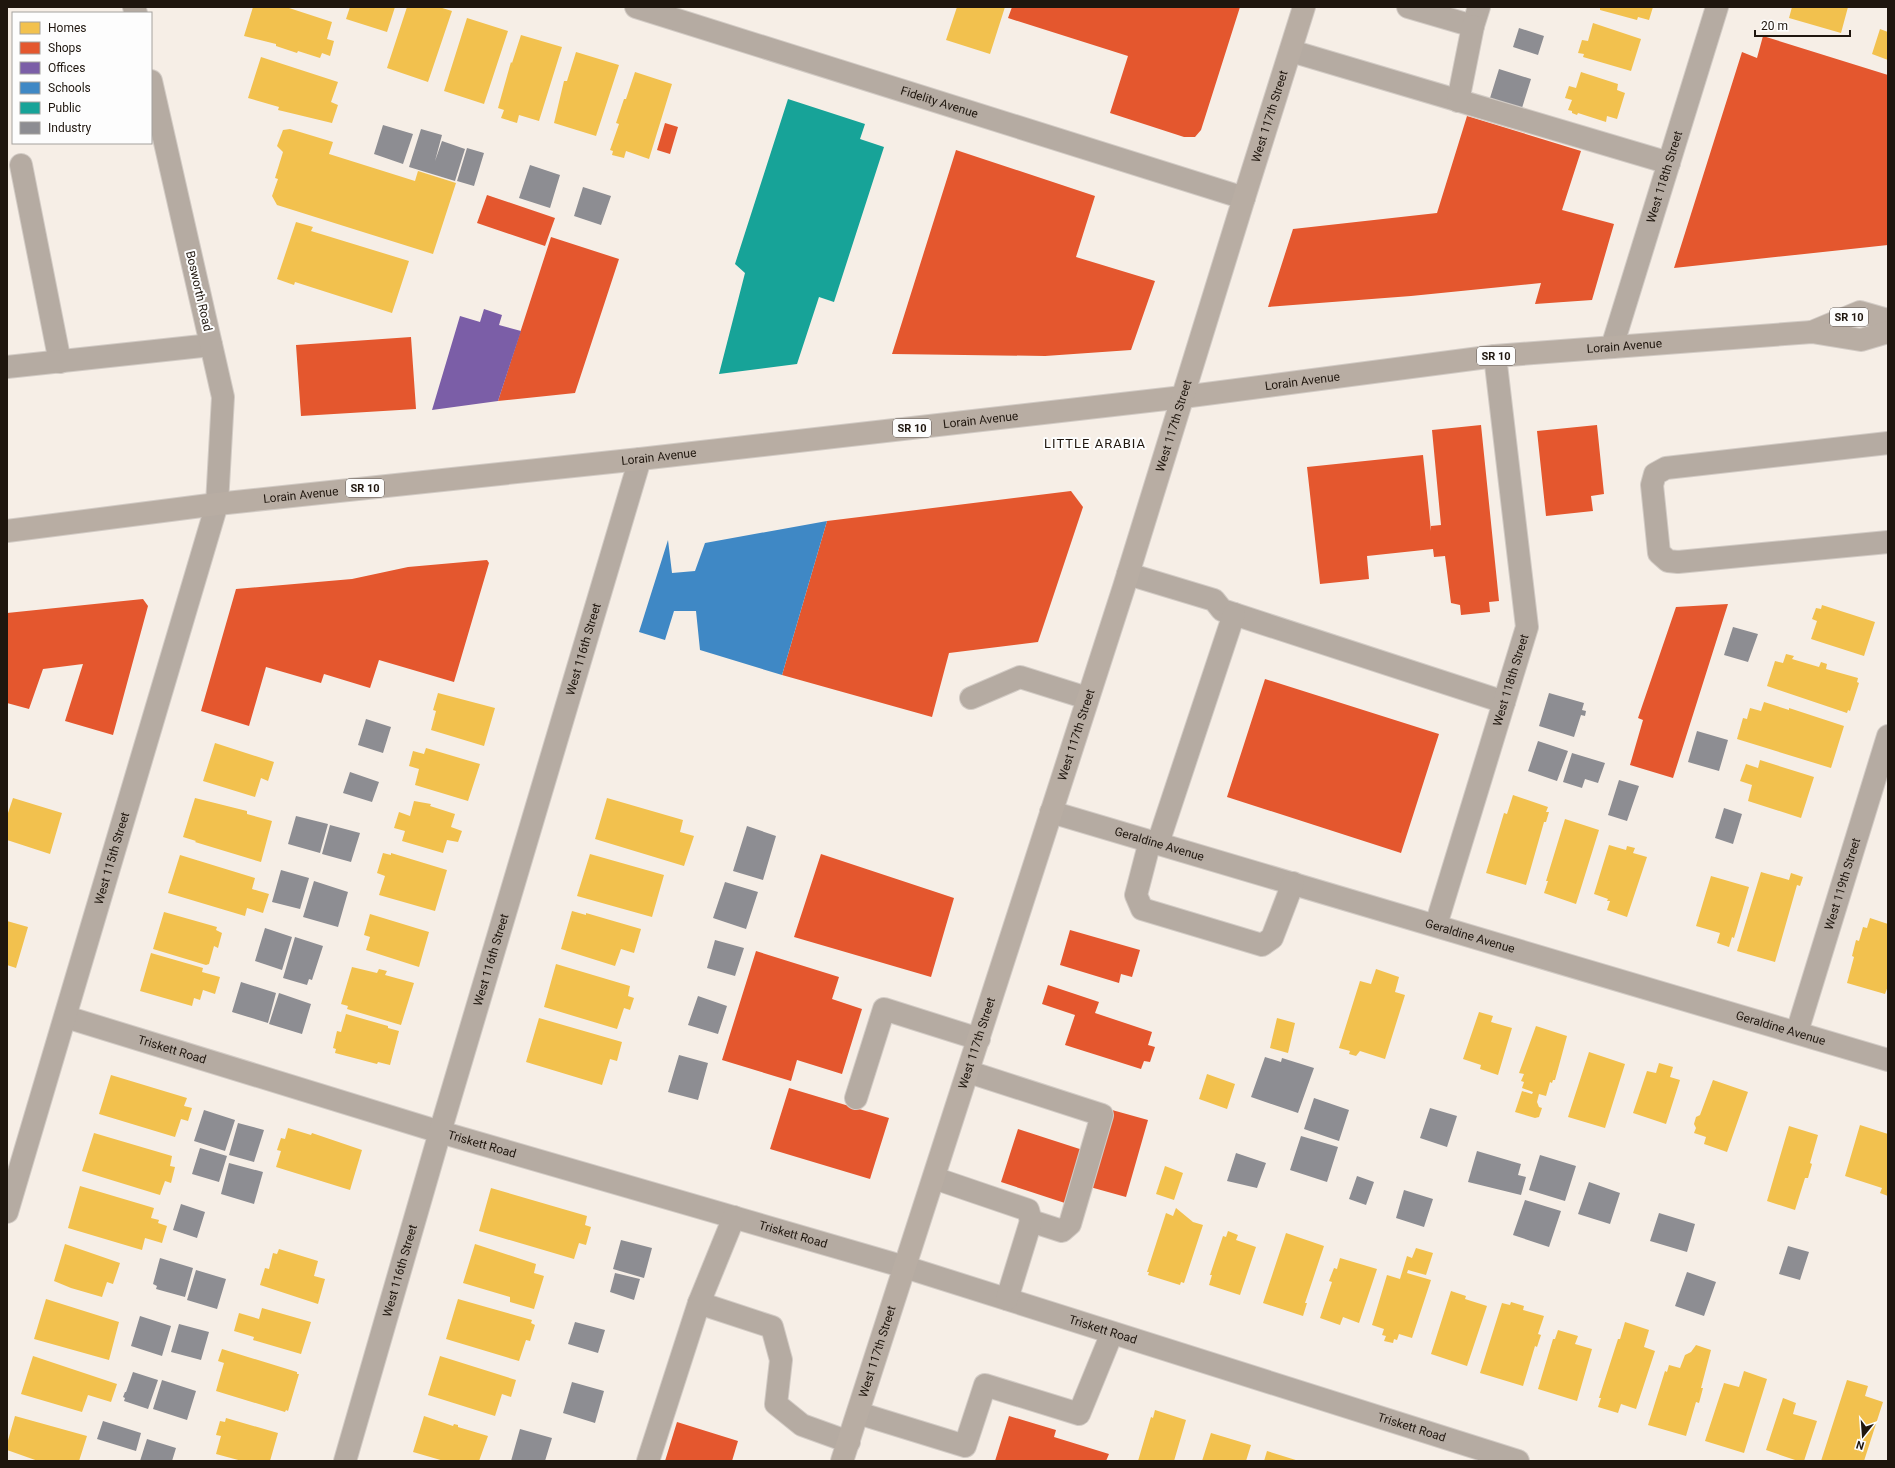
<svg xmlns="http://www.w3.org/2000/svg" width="1895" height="1468" viewBox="0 0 1895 1468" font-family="Roboto,sans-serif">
	<rect width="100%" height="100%" fill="#f6eee6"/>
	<path fill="#f2c14e" d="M253,7H286L332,22L327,39L334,41L330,56L322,53L320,58L298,51L297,53L276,46V44L244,36Z
		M350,7H395L387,32L346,19Z
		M407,7H439L452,11L428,82L387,68Z
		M957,7H1005L990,54L946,40Z
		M1600,7H1653L1649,20L1638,17L1637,20L1600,10Z
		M1792,7H1848L1841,33L1789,18Z
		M467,18L508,31L484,104L444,91Z
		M1593,23L1641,39L1631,71L1583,57L1584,54L1578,53L1582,40L1588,41Z
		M1880,29L1888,32V60L1872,54Z
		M521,35L562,47L539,121L519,115L517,123L501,118L504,110L498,108L511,62L512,63Z
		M576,52L619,65L596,136L554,123L564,81H567Z
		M261,57L338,82L331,102L338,105L332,123L278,110L279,107L248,98Z
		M635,72L672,84L649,159L626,151L624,158L612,155L613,151L610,150L619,124L616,123L624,99H626Z
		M1581,72L1618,84L1617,90L1625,93L1617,119L1607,116L1606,122L1578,113L1577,115L1572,113V111L1568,110L1572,100L1565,98L1569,86L1576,88Z
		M290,129L333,142L329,154L415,181L418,171L456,183L433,254L277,205L272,196L278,179L275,178L283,152L277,146L283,130Z
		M296,222L313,227L311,231L409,261L392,313L295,282L294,285L277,279Z
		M1822,605L1875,622L1864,656L1811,639L1817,621L1812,619L1816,608L1821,609Z
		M1786,654L1794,656L1792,659L1819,667L1821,662L1827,664L1826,669L1858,678L1857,682L1859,683L1850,711L1848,710L1847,713L1767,686L1775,661L1783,663Z
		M438,693L495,708L484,746L431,730L436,711L433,710Z
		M1764,702L1789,710V708L1844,726L1831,768L1737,739L1743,718L1747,719L1750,708L1761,711Z
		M215,743L274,762L268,781L261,778L255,797L203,781Z
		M426,748L480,764L468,801L415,785L419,769L409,766L413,751L424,754Z
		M1760,760L1814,777L1801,818L1748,801L1752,785L1740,781L1746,764L1758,768Z
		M1513,795L1548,807L1546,812H1549L1546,822H1544L1526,885L1486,873L1504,813L1507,814Z
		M13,798L62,813L50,854L7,840V816Z
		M195,798L247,811V814L272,821L261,862L195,842L196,841L183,837Z
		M607,798L683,820L680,832L694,836L684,866L595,839Z
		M414,801L431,804L430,806L455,814L451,827L462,831L458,842L447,840L443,853L402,841L405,831L394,828L399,812L410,816Z
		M1565,819L1599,830L1576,904L1544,893L1548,881H1546Z
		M1609,845L1626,850L1627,846L1635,848L1633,853L1647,857L1627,917L1607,910L1610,901H1607L1608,899L1594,894Z
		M383,853L391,855V853L447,870L435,911L379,895L385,876L377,873Z
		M590,854L664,875L652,917L577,896Z
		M180,855L255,878L252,889L269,894L263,913L247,908L245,916L168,893Z
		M1761,872L1789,880L1791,873L1803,877L1800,886L1797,885L1775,962L1737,951Z
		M1711,876L1749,887L1734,938L1732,937L1729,947L1717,943L1720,933L1696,926Z
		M572,911L586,915V913L641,929L634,953L621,949L615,966L561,949Z
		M164,912L217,927L216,930L222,933L218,948L214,946L209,964L206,965L153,949Z
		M370,914L429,932L419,967L366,950L370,937L364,935Z
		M1870,918L1888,924V986L1885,994L1847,983L1854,957L1852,956L1856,940L1859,941L1863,927L1867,928Z
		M7,921L28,927L16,968L7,965Z
		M151,953L203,968L202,972L220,977L215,994L203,990L200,1000L194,998L192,1006L140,991Z
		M556,964L630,986L628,996L634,998L630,1010L624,1008L617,1029L544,1007Z
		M352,967L377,973L379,969L387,971L385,975L414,983L401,1025L347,1009L348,1006L341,1004Z
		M1376,969L1399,977L1395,992L1405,995L1385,1059L1360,1051L1356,1056L1349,1054L1350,1051L1339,1048L1360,981L1371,984Z
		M1479,1012L1493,1016L1491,1022L1512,1028L1498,1075L1480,1069L1481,1065L1463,1059Z
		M346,1014L388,1026V1028L399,1031L390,1065L378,1062L377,1064L335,1053L336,1049L333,1048L337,1031L341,1032Z
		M539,1018L622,1042L617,1061L610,1059L602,1085L526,1062Z
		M1277,1018L1295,1023L1288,1053L1270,1048Z
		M1536,1026L1567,1036L1555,1080H1553L1552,1083L1550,1082L1546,1096L1539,1094L1537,1102L1539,1107L1542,1108L1539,1117L1535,1118L1515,1112L1522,1091L1532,1094L1533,1092L1522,1088L1524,1082L1521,1081L1524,1074L1519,1073Z
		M1589,1052L1625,1064L1605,1128L1568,1117Z
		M1659,1063L1673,1067L1670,1077L1680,1080L1666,1124L1633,1113L1647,1071L1656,1073Z
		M1207,1074L1235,1084L1227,1109L1199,1099Z
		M111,1075L187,1098L184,1106L192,1108L188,1121L181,1119L175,1137L99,1114Z
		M1713,1080L1748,1092L1727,1152L1704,1144L1706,1137L1694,1133L1696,1128L1694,1124L1696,1117L1700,1115Z
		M1860,1125L1888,1134V1196L1880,1193L1882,1188L1845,1176Z
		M1789,1126L1818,1135L1810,1163L1812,1164L1808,1178H1805L1795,1210L1767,1201Z
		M288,1128L311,1135L312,1133L362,1150L350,1190L276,1167L281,1151L277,1150L281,1138L285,1139Z
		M94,1133L172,1156L170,1166L175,1167L171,1183L165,1181L160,1195L82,1171Z
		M1165,1166L1183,1173L1174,1200L1156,1194Z
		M80,1186L154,1208L151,1218L159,1220L158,1223L167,1226L162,1243L145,1238L142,1250L68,1228Z
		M491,1188L587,1216L585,1225L591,1227L586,1245L579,1243L574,1259L479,1231Z
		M1176,1208L1193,1222L1203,1225L1184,1283L1181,1282L1180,1285L1148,1275L1149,1272H1147L1166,1213L1173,1216Z
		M1228,1231L1238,1235L1236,1240L1256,1247L1240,1295L1209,1285L1212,1275H1210L1223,1236L1226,1237Z
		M1286,1233L1324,1246L1305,1303H1307L1303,1316L1263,1303Z
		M65,1244L120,1263L113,1284L107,1282L102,1297L71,1288L54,1281Z
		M475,1244L536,1264L534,1273L544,1276L534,1309L510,1302V1297L463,1283Z
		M1416,1248L1433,1253L1426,1275L1408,1270L1407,1273L1431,1280L1412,1338L1399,1334L1397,1340L1394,1339L1393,1343L1384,1341L1386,1336L1382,1335L1384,1329L1372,1325L1387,1275L1400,1279L1407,1256L1412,1258Z
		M279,1249L318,1261L314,1276L325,1279L318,1304L260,1285L265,1268L269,1269L273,1253L277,1254Z
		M1340,1258L1377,1269L1359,1323L1343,1317L1340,1325L1320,1318L1332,1282L1329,1281L1334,1268L1337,1269Z
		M1451,1291L1466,1296L1465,1299L1487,1306L1467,1366L1431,1354Z
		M46,1299L119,1322L109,1360L34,1339Z
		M458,1299L532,1320L531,1323L535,1325L530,1341L526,1340L519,1361L446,1339Z
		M1511,1302L1524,1306L1523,1310L1544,1316L1538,1334L1541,1335L1537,1347L1535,1346L1523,1386L1480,1373L1502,1303L1510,1305Z
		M262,1308L311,1322L301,1354L253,1340L254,1337L234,1331L239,1313L259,1319Z
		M1625,1322L1649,1330L1644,1347L1655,1351L1636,1409L1621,1404L1618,1413L1598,1407L1601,1398H1599L1618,1339H1620Z
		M1558,1330L1578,1336L1575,1344L1592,1349L1577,1401L1538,1389L1553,1339H1555Z
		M1696,1345L1711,1350L1701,1388H1703L1699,1403L1696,1402L1686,1436L1648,1425L1665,1371L1667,1372L1669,1365L1680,1368L1685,1355L1691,1352Z
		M222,1349L297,1372V1374H299L288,1411L286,1410L285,1412L216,1391L224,1363L218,1361Z
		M33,1356L117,1384L111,1402L88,1395L82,1412L21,1394Z
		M440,1356L516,1380L511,1397L502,1394L495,1416L428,1395Z
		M1744,1371L1767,1379L1744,1453L1705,1441L1724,1383L1739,1387Z
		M1847,1380L1868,1386L1865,1396L1883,1402L1864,1461H1821Z
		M1783,1398L1796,1403L1793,1414L1817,1421L1804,1461H1798L1766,1450Z
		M1155,1410L1186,1420L1174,1461H1138L1151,1417L1153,1418Z
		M15,1416L87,1436L79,1461H38L7,1450V1444Z
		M424,1416L453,1426L454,1424L458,1425V1427L488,1436L479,1461H444L413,1452Z
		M226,1418L278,1433L270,1461H242L216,1454L221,1436L216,1435L220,1421L225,1422Z
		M1211,1433L1251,1445L1246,1461H1202Z
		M1267,1451L1299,1461H1264Z"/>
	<path fill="#e4572e" d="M1012,7H1240L1201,130L1195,137H1184L1110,113L1128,56L1008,18Z
		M1763,36L1888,75V245L1674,268L1742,52L1757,58Z
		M1467,116L1581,151L1562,210L1614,224L1592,300L1535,304L1541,283L1411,296L1268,307L1293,229L1437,213Z
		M665,123L678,127L670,154L657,150Z
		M956,150L1095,196L1076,257L1155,281L1131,350L1045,356L892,354Z
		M487,195L555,218L545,246L477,223Z
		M551,237L619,259L575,393L498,401Z
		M411,337L416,409L301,416L296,345Z
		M1481,425L1499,601L1489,602L1490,612L1461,615L1460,605L1451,603L1445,556L1434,557L1433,549L1367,556L1369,579L1320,584L1307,467L1423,455L1431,531V526L1441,525L1432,430Z
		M1597,425L1604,494L1591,496L1593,511L1546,516L1537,431Z
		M1071,491L1083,507L1038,642L949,653L932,717L782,675L827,521Z
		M487,560L489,563L454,682L379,660L370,688L324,674L321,683L266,667L249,726L201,711L236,589L352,579L408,567Z
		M143,599L148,606L113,735L65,721L83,664L43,669L29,709L7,703V613Z
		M1728,604L1673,778L1630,765L1643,720L1638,718L1676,607Z
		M1265,679L1439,734L1401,853L1227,797Z
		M821,854L954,898L931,977L794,937Z
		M1070,930L1140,950L1132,977L1121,974L1119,983L1060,965Z
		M756,951L839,977L832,999L862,1009L842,1074L797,1060L791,1081L722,1060Z
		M1048,985L1099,1002L1095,1013L1152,1032L1148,1045L1155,1047L1150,1062L1144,1061L1141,1069L1065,1045L1075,1015L1042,1004Z
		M789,1088L889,1118L870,1179L770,1149Z
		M1112,1110L1148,1120L1126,1197L1090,1187Z
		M1018,1129L1089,1152L1071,1205L1001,1182Z
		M1009,1416L1056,1430L1054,1437L1109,1454L1106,1461H995Z
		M677,1422L738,1441L732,1461H665Z"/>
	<path fill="#7b5ea7" d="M484,309L502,315L499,325L521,331L498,401L432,410L460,316L480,322Z"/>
	<path fill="#3f88c5" d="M827,521L782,675L700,650L696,611H674L665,640L639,632L668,540L672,573L695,571L705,543Z"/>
	<path fill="#17a398" d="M788,99L865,124L860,139L884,147L834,302L819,297L797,364L719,374L745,273L735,264Z"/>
	<path fill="#8d8d92" d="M1519,28L1544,36L1538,55L1513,47Z
		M1499,69L1531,79L1522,108L1490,98Z
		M383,125L413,134L403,164L374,154Z
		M421,129L442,135L435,161L442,141L465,149L455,181L409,167Z
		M467,148L484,153L474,186L457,181Z
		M530,165L560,175L550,208L519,198Z
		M583,187L611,196L601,225L574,216Z
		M1733,627L1758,634L1748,662L1724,655Z
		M1549,693L1584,703L1582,710L1586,711L1585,716L1581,715L1574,737L1539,726Z
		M366,719L391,727L383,753L358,745Z
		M1697,731L1728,740L1719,771L1688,762Z
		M1538,741L1568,751L1557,781L1528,771Z
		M1572,753L1605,763L1598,783L1585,779L1582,788L1563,782Z
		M350,772L379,782L372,802L343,793Z
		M1619,780L1639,786L1627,821L1608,815Z
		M1724,808L1742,814L1733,844L1715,838Z
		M296,816L328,824L320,853L288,844Z
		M330,825L360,833L351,862L322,854Z
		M747,826L776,836L763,880L733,871Z
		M281,870L309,878L300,909L272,902Z
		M314,881L348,892L338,927L303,917Z
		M725,882L758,892L746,929L713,918Z
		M265,928L292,937L282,970L255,961Z
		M295,937L323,946L312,980L309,979L307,985L283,978Z
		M715,940L744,948L735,976L707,968Z
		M241,982L276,993L268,1023L232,1012Z
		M279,993L311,1004L302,1034L269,1024Z
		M698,996L727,1006L718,1034L688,1025Z
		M679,1055L708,1063L698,1100L668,1092Z
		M1265,1057L1281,1062L1282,1058L1314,1068L1298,1113L1251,1097Z
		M1314,1098L1349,1110L1339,1141L1304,1129Z
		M1430,1108L1457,1116L1447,1147L1420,1138Z
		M204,1110L235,1120L225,1151L194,1141Z
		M238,1123L264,1130L254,1162L229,1155Z
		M1301,1136L1338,1147L1327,1182L1290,1170Z
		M200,1148L227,1156L219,1182L192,1174Z
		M1477,1151L1521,1164L1518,1175L1526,1177L1521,1195L1468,1182Z
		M1236,1153L1266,1163L1257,1188L1227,1181Z
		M1540,1155L1576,1166L1565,1201L1529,1190Z
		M229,1163L263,1172L254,1204L221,1194Z
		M1357,1176L1374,1182L1366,1205L1349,1199Z
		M1589,1182L1620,1193L1610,1224L1578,1214Z
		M1404,1190L1433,1199L1424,1227L1396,1218Z
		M1525,1200L1561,1211L1549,1247L1513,1235Z
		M181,1204L205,1212L197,1238L173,1230Z
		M1659,1213L1695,1224L1687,1252L1650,1241Z
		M621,1240L652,1248L644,1278L613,1269Z
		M1788,1246L1809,1252L1800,1280L1779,1274Z
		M160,1258L193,1268L185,1297L156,1289L157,1286L153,1284Z
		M196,1270L226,1279L217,1309L187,1300Z
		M1687,1272L1716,1282L1704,1316L1675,1306Z
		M615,1273L640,1279L634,1300L610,1292Z
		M140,1316L171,1326L162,1356L131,1346Z
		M575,1322L605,1330L598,1353L568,1344Z
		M179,1324L209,1332L201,1360L171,1352Z
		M133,1372L158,1380L148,1409L124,1401L125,1398L123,1397L125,1392H126Z
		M162,1380L196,1391L187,1420L153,1409Z
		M572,1382L604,1391L595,1423L563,1413Z
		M103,1421L141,1433L136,1451L97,1439Z
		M520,1429L552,1438L545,1461H511Z
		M147,1439L176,1448L172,1461H140Z"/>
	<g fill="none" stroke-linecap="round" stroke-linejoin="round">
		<defs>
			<g id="minor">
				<path d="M134,7L136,13"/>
				<path id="s1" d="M636,7L1244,198"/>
				<path d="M1408,7L1473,26L1479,7"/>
				<path d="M1291,51L1669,163"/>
				<path d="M1458,101L1473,26"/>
				<path d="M21,165L60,362"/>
				<path id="s2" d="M1612,347L1717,7"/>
				<path d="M7,367L211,345"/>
				<path d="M1888,443L1666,468L1655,474L1652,485L1659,553L1668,561L1678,562L1888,542"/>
				<path d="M1128,574L1214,600L1222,610L1234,614L1504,702"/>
				<path d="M971,698L1020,677L1087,698"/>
				<path id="s3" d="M1051,812L1888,1060"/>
				<path d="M1150,841L1136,895L1142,909L1262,945L1272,938L1293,883"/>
				<path d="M1158,843L1234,614"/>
				<path id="s4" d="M1436,925L1527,627L1495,356"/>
				<path id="s5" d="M66,1017L440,1132L905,1267L1518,1461"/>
				<path id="s6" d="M1797,1032L1888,736"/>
				<path d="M969,1072L1102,1115L1070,1224L1062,1231L1031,1221"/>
				<path d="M856,1098L884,1009L979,1039"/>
				<path d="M934,1178L1028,1210L1031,1221L1007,1299"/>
				<path id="s7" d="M7,1212L217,504L223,397L151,81"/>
				<path d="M699,1303L772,1327L781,1360L776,1404L802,1425L849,1442"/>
				<path d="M858,1413L965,1446L985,1385L1079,1414L1112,1333"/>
				<path id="s8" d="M345,1461L440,1132L640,459"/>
				<path d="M648,1461L699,1303L734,1217"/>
			</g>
			<g id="major">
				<path d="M1812,332L1860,312L1888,320"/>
				<path id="s9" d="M7,531L217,504L640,459L1183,397L1495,356L1812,332L1861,340L1888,332"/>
				<path id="s10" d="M842,1461L1124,587L1244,198L1304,7"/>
			</g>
		</defs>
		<use href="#minor" stroke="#d2cbc5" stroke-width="24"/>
		<use href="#major" stroke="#d2cbc5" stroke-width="24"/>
		<use href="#minor" stroke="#b5aba2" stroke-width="22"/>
		<use href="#major" stroke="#b8ada3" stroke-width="22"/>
	</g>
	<g text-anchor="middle" stroke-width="4" stroke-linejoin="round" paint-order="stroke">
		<g fill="#fdfdfd" stroke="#625b56" stroke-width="1">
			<rect x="1830" y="308" width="38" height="18" rx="3"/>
			<rect x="1477" y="347" width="38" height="18" rx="3"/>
			<rect x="893" y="419" width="38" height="18" rx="3"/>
			<rect x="346" y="479" width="38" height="18" rx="3"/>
		</g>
		<g font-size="11" font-weight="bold" fill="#1f160e">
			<text x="1849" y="321">SR 10</text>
			<text x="1496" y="360">SR 10</text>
			<text x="912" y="432">SR 10</text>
			<text x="365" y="492">SR 10</text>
		</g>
		<g font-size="12" fill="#1f160e" stroke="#fdfdfd">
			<text dy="4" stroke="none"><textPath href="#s1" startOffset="318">Fidelity Avenue</textPath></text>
			<text dy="4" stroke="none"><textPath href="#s10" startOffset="1411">West 117th Street</textPath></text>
			<text dy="4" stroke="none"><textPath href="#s2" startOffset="178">West 118th Street</textPath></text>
			<text transform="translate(199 291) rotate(77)" y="4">Bosworth Road</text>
			<text dy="4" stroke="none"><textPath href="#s9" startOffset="1628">Lorain Avenue</textPath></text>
			<text dy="4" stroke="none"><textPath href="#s9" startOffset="1304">Lorain Avenue</textPath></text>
			<text dy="4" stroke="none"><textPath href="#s9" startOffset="980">Lorain Avenue</textPath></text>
			<text dy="4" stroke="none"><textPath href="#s10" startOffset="1087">West 117th Street</textPath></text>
			<text dy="4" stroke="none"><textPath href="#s9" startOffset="656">Lorain Avenue</textPath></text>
			<text dy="4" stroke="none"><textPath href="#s9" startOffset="296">Lorain Avenue</textPath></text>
			<text dy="4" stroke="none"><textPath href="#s8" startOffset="846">West 116th Street</textPath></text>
			<text dy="4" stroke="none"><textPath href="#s4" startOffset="256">West 118th Street</textPath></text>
			<text dy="4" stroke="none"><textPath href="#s10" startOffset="763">West 117th Street</textPath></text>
			<text dy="4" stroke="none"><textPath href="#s3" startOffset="113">Geraldine Avenue</textPath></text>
			<text dy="4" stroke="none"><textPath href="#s7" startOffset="369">West 115th Street</textPath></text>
			<text dy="4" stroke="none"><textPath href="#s6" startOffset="155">West 119th Street</textPath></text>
			<text dy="4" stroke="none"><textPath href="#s3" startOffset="437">Geraldine Avenue</textPath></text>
			<text dy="4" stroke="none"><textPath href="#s8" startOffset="522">West 116th Street</textPath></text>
			<text dy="4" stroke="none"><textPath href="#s3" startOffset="761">Geraldine Avenue</textPath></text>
			<text dy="4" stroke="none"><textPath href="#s10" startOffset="439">West 117th Street</textPath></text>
			<text dy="4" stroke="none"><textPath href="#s5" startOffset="111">Triskett Road</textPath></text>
			<text dy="4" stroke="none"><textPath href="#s5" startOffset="435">Triskett Road</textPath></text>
			<text dy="4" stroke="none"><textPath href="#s5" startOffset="759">Triskett Road</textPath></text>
			<text dy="4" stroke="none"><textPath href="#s8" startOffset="198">West 116th Street</textPath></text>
			<text dy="4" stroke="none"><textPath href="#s5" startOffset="1083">Triskett Road</textPath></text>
			<text dy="4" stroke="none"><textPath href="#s10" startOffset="115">West 117th Street</textPath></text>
			<text dy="4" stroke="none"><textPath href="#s5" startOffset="1407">Triskett Road</textPath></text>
		</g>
		<g font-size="13" letter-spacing="1" fill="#1f160e" stroke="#fdfdfd">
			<text x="1095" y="448">LITTLE ARABIA</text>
		</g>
	</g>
	<rect width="1895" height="1468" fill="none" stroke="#1f160e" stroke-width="16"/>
	<rect x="12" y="12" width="140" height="132" fill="#fdfdfd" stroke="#a4a19d"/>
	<rect x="20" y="22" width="20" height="12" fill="#f2c14e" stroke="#a4a19d"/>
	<text x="48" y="32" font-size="12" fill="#1f160e">Homes</text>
	<rect x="20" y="42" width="20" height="12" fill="#e4572e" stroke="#a4a19d"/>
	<text x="48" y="52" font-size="12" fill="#1f160e">Shops</text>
	<rect x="20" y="62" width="20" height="12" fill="#7b5ea7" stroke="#a4a19d"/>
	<text x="48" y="72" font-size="12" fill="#1f160e">Offices</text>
	<rect x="20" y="82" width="20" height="12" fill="#3f88c5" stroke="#a4a19d"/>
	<text x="48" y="92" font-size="12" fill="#1f160e">Schools</text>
	<rect x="20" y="102" width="20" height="12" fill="#17a398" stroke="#a4a19d"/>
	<text x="48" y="112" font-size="12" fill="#1f160e">Public</text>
	<rect x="20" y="122" width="20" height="12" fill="#8d8d92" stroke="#a4a19d"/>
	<text x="48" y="132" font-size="12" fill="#1f160e">Industry</text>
	<g transform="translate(1863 1436) rotate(197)" stroke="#fdfdfd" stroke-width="3" paint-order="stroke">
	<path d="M0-3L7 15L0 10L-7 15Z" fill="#1f160e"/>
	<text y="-6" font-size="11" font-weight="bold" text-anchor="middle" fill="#1f160e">N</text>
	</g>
	<path d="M1755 30v6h95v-6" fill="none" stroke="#1f160e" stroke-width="2"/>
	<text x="1761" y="30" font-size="12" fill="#1f160e" stroke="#fdfdfd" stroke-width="3" paint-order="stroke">20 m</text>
</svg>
